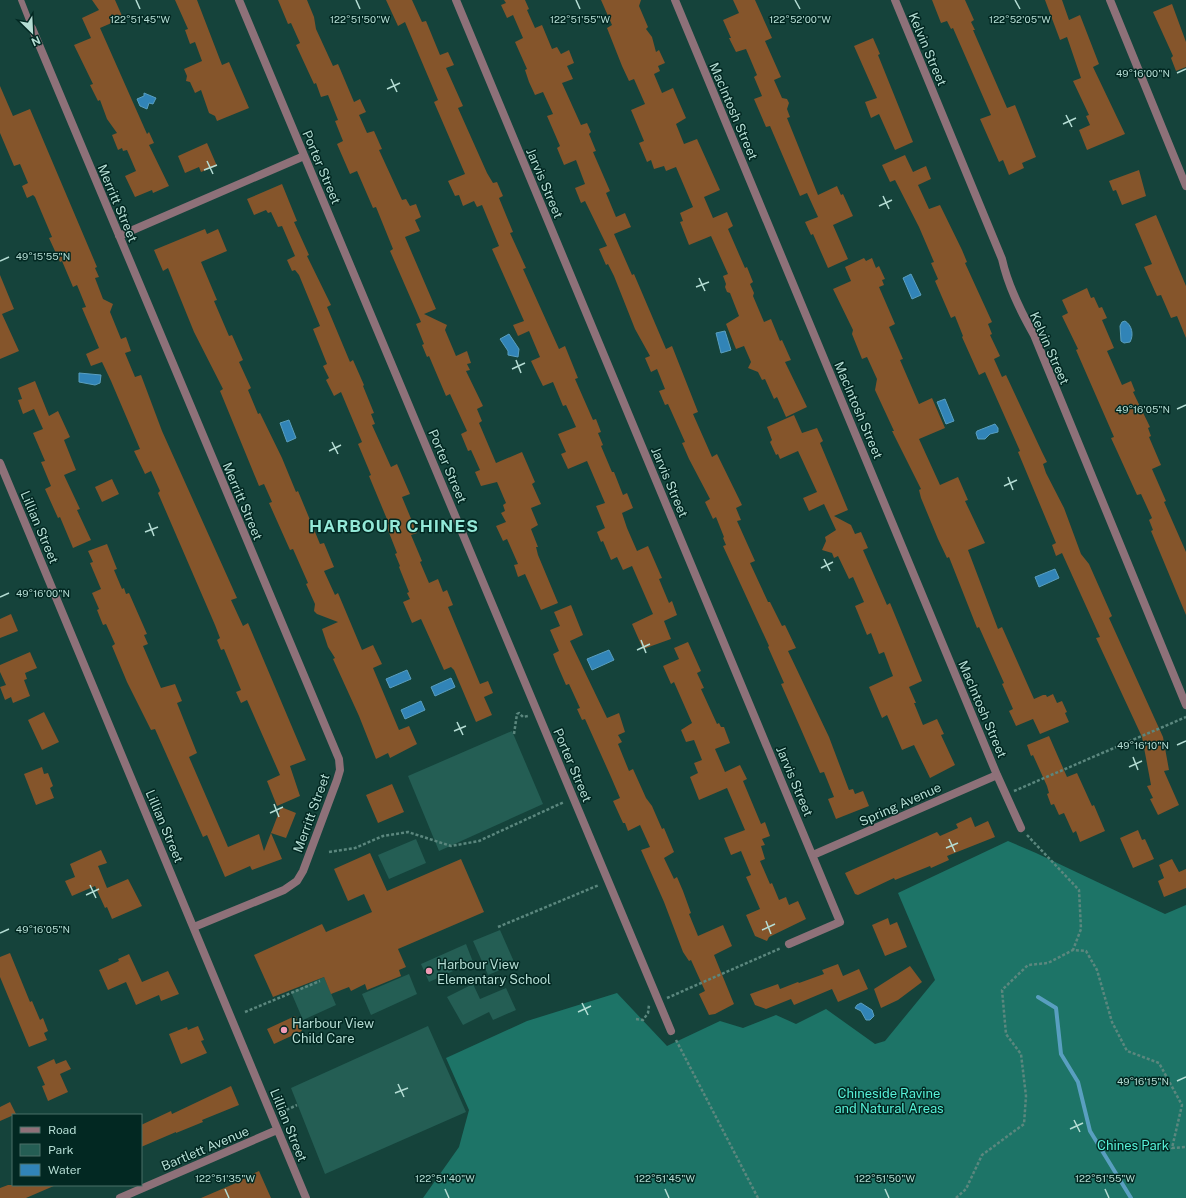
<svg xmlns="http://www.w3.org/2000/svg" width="1186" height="1198" viewBox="0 0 1186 1198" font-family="'Public Sans',sans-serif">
	<rect width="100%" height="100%" fill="#15433b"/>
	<path fill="#245e54" d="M512,731L543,804L439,851L408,776Z
		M416,839L426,863L389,879L378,855Z
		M500,930L515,964L488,975L473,941Z
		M466,944L473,962L429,982L421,964Z
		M409,974L417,994L371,1015L362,994Z
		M324,977L336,1005L303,1020L291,992Z
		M473,984L480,999L506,988L516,1010L493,1020L489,1012L463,1025L447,997Z
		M428,1026L466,1112L325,1174L291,1088Z"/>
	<path fill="#1d7467" d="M1008,841L1036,853L1165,914L1186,905V1198H423L459,1147L469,1110L446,1058L527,1021L617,993L667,1046L720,1021L743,1028L776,1015L796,1024L826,1009L875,1044L885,1041L935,980L898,893Z"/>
	<path fill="#3184b7" stroke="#599fc0" d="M144,93L156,98L153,104L149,103L147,109L140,106L137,99L144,96Z
		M911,274L921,295L912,299L903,278Z
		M1125,321C1132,325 1134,335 1130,342L1124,343L1121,341L1120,326L1122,322Z
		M725,331L731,350L721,353L716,333Z
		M509,334L519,349L518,357L508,355V351L500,339Z
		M79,373L101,375L100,383L95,385L79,382Z
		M945,399L954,421L946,424L937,402Z
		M289,420L296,438L287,442L280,423Z
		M995,424L998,428V432L990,434L985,439H978L976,433L977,431Z
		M1055,569L1059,578L1039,587L1035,577Z
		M609,650L614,660L592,670L587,659Z
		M407,670L411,679L390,688L386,679Z
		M451,678L455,687L435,696L431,687Z
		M421,701L425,710L405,719L401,710Z
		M861,1003L872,1010L874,1016L870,1020H866L861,1011L855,1008L857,1005Z"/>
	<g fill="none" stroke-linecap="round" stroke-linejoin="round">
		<path stroke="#599fc0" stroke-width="4" d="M1038,997L1056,1008L1061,1054L1078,1082L1090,1131L1131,1198"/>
	</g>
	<path fill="#85552b" d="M92,0H115L123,18L100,28L147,134L149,132L154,143L149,145L169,186L153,193L152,190L135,197L125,176L136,171L127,150L123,151L122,148L118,150L112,135L117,133L107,119L100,100L98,101L90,85L93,84L74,45L91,38L82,18L99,10Z
		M175,0H197L222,65L229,62L249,108L217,121L215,116L209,113L201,90L195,93L190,82L186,81L187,76L184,69L202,61L195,42L190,44L185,30L188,29Z
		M278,0H307L314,17L316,29L333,66L338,64L354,102L360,99L366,112L359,115L367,133L374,131L382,149L379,150L402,200L406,199L410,206L416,204L421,217L415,220L420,231L405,237L436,309L424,314L447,325L445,330L456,356L467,351L471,363L467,364L470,370L466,371L483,406L477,409L482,421L479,423L496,463L522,452L535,482L532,484L541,504L531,508L538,525L531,529L538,547H536L538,555L558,603L541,610L525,574L518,577L514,565L518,564L507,539L503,541L496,526L506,522L501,513L505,511L503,505L506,503L497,482L481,486L475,472L480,470L471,450L468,451L461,434L467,431L450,394L446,396L429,356L427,357L422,345L424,344L416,324L421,322L390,251L393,249L376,207L373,208L357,171L350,174L337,144L343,141L335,121L338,120L328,95L321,97L316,83L314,84L296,45L300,43L291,23L288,24Z
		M386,0H412L422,22L426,21L440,55L448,52L454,65L446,68L463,106L458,108L487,173L493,183L497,182L503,196L499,198L513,232L510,233L526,268L523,269L559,349L565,346L578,378L575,379L593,420L596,419L601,432L598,433L603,445L601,446L612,472H614L623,495L627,493L633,508L622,513L627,528L637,551L648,546L662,578L659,579L669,603L672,601L677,615L664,621L671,639L643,649L632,624L653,614L632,566L623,570L617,557L611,560L603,541L601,542L597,532L605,528L596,506L605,503L587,461L568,469L561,454L566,452L558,434L576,427L566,405L563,406L553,382L543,386L538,376L531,361L540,357L529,331L518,336L513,325L524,321L492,249L499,246L482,205L477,207L474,201L463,206L459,195L455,196L448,181L465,174L434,102L438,100L405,22L398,26Z
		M504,0H525L529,9L527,10L535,28L542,25L552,49L557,47L561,54L569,50L574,63L567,66L573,79L562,83L581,125L587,123L591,132L589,134L596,151L593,152L610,191L606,193L616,217L625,213L631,227L614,234L632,275L634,274L666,349L672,346L698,412L693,414L712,457L717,454L742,505L736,508L741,520L737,521L755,561L750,563L768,602H770L782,626L785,625L796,648L788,651L829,737L849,790L853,789L855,794L863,791L869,806L836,819L828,799L834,797L824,772L820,773L800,727L781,684L784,683L768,647L769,646L723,546L726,545L723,538L724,537L716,517L713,519L705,502L710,499L689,459L682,443L685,442L668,404L665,405L659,391L665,389L657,369L651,372L645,358L650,356L635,329L614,276L608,264L606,265L599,249L607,246L585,201L581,203L575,188L585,184L576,160L564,165L557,148L560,146L547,116L553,114L543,92L535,95L529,82L525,70L527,69L515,42L523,38L513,15L507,18L501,5L506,3Z
		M601,0H641L639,6L648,27L646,29L652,37L656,52L659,50L665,63L658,66L660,71L654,74L662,93L673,88L686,118L676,124L684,144L697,139L720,190L704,197L713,218L727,212L733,226L728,229L745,268L747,267L753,282L750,284L754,293L753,296L764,322L771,319L780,341L782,340L791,360L785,362L807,407L786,417L777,397L774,399L765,379L762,380L758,372L748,368L751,362L744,346L736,349L726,324L739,316L730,293L727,292L725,287L726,284L723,276L728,274L711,236L689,245L680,222L683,221L680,213L693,207L676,167L666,171L664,166L654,169L651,160L647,162L639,143L644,141L631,110L645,104L634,79L629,81L622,66L607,28L612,25Z
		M733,0H755L772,38L765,41L781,77L774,80L782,98L787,99L789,103L787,109L790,117L787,118L818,195L837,186L841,195L843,194L853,216L833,225L848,259L828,268L813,234L811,235L805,222L818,217L807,193L800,196L770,126L766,127L754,99L762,96L754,77L757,75L746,49L736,52L729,38H731L723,20L739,13Z
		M932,0H965L974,20L971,22L975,30H973L1007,108L1015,105L1036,157L1022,163L1024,168L1009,175L1003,160L999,162L980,119L991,115L953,28L951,29L947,21L941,23Z
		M1045,0H1062L1069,20L1080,15L1099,64L1093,67L1125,134L1087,150L1079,130L1090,125L1086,116L1089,115L1073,81L1081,78L1067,37L1060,40Z
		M1172,4L1186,42V67L1176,71L1171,58L1173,56L1153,12Z
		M873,38L880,54L878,55L913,142L895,150L879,114L871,118L865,102L877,98L854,46Z
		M0,86L13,116L30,109L97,267L95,268L99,277L95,278L103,299L113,304L110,312L121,339L126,337L131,351L125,353L135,377L141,375L162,431L237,598L231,600L243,626L248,623L306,760L290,766L300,796L277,806L267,781L280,775L247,700L241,703L236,692L241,690L224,649L221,650L217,640L220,638L215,625L158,493L160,491L151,471L145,474L134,451L140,449L111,381L102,362L91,366L86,354L99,348L82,308L86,307L77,285L73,287L62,261L60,262L49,238L52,237L35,197L33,195L27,198L22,186L28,183L20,164L14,166L0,133Z
		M207,143L217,166L201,172L199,167L185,173L178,156Z
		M905,155L913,172L926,166L931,179L918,185L929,209L940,205L962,250L967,262L965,263L992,322L988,324L992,334L990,335L1000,356L994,359L1002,377L1006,375L1042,452L1047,462L1043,464L1046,473L1064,508L1081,554L1089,564L1112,616L1109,618L1163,737L1169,770L1164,771L1179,805L1158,815L1150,799L1153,798L1147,786L1151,785L1142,737L1096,638L1100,637L1062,553L1056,556L1052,545L1056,543L1018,452L1020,451L985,372L979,375L962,337L963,336L955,316L951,318L935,281L938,279L931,263L934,262L919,227L895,180L890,182L882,165Z
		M1139,170L1146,196L1122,205L1116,190L1113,191L1109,181Z
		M282,184L297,221L294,222L309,255L307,256L331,305L327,307L350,362L353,360L364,385L363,386L374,413L371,414L375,424L372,425L391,467L397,464L410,494L402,497L417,533L411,535L422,561L420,562L429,583L438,579L443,592L447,590L453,605L448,607L480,684L488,681L493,693L484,697L492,715L476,722L454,670L451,667L444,670L421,619L412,623L403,602L410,599L407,593L409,592L399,567L400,566L395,554L397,553L386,525L389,524L369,476L371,475L358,444L362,442L341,392L334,396L326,380L329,378L323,366L327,364L313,329L320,326L299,275L295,270L292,271L287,260L295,256L282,226L278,227L271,212L268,213L266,210L254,215L247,199Z
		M1156,215L1186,286V338L1177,316L1171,318L1161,295L1157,296L1144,267L1152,264L1135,224Z
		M205,229L207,234L218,229L227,251L201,262L217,300L214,301L229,336L232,335L243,360L239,362L251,388L248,390L258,414L260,413L282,458L296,492L298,491L320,544L324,543L334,567L324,571L335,595L338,593L362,650L373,645L382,664L373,668L399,730L409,726L417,744L390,758L388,753L376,759L359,716L333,659L335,658L328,647L322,629L338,622L317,614L314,611L315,604L306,584L308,583L293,549L290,550L269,503L272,502L264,484L259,486L220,391L223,389L194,332L168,268L163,271L154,250Z
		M864,258L866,261L872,258L876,268L879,266L885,279L882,280L884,285L879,287L895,324L889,327L903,359L900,360L919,404L932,398L945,428L919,439L940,485L958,477L968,500L965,501L985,543L968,550L998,629L1002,627L1034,699L1043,695H1046L1047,697L1053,694L1057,703L1062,701L1067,712L1065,713L1069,722L1040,734L1033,719L1016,726L1009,711L1013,709L1002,684L1004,683L979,627L977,628L949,557L947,558L938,539L921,498L919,490L921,489L892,431H894L875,390L877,379L867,357L862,359L852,334L853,330L833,289L851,281L845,267Z
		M0,275L14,309L2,314L19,351L0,359Z
		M1087,288L1091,298L1094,297L1099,308L1102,307L1107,318L1102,320L1114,348L1107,351L1122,385L1131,381L1135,391L1133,392L1150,427L1148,428L1151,436L1149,437L1161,465L1152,469L1166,501L1164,502L1186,552V615L1151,531L1153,530L1149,520L1152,518L1141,494L1137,495L1117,451L1111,438L1114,437L1076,350L1078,349L1062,316L1068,313L1062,300Z
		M35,381L49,416L58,411L70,437L64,440L76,470L64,475L80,509L77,510L91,540L73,548L60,517L58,518L45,489L51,486L41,462L45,461L33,433L43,429L34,409L23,414L18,400L22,399L18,388Z
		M794,415L802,433L817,428L823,441L820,443L848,510L834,516L851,525L855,534L861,532L868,548L863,550L887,605L890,603L922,681L909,687L916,703H914L923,725L937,719L944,734L941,735L955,765L930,778L914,745L902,750L887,715L882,718L869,687L893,676L884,652L879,654L871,633L867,635L855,606L864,602L853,577L849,579L838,556L834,558L832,553L822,550L826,541L825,537L836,530L824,504L809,511L803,498L817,492L798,451L780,459L778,454L776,455L770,442L772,440L767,427Z
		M112,479L119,494L102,502L95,487Z
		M107,544L117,569L114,570L122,589L124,588L126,594L129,593L147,634L144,635L148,644L143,646L161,688L175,684L182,701L177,703L197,753L189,757L228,847L259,834L264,851L281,807L296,813L286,838L271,833L282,859L252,870L250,866L225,877L207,835L203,837L155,729L151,730L127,682L112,646L115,644L106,624L103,625L97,610L99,609L92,593L101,589L90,563L93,562L88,551Z
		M571,605L583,635L570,641L607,718L619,713L625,732L618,735L622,742L618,744L629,771L633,769L646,798L652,806L662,829L664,828L674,852L664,858L674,879L677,877L683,891L691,913L689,914L698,936L723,925L732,946L714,955L734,1004L715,1014L709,1015L699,994L705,991L691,960L689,961L683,952L664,902L641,850L650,847L640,825L628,831L625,823H623L613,801L620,798L611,777L585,719L582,720L577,709L580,708L569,684L566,685L556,662L553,654L559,651L550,630L560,626L554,612Z
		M11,614L18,631L0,638V619Z
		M688,642L701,671L697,673L704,688L701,689L717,724L719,723L721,727H724L730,743L715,749L725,772L740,765L747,779L743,781L761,824L765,822L770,836L762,839L765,845L761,846L765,859L760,861L770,884L772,883L779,900L786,897L789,905L798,901L806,919L769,937L767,941L755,936L746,915L760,909L746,877L751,875L741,851L731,855L724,838L745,830L727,788L699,800L690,777L698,773L694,763L702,760L694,740L686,742L681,730L692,723L674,682L671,684L663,666L679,659L674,648Z
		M30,652L37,668L25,673L27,679L24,680L30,696L13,703L11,697L5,700L0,687L6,685L0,672V665Z
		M44,712L59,742L42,750L28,720Z
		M1049,736L1067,777L1077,773L1092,806L1094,805L1105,831L1080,842L1076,831L1073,833L1064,813L1059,815L1054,804L1051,805L1047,794L1049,793L1047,786L1033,755L1031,756L1027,745Z
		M42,767L44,774L48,773L53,786L50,788L54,798L36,805L24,774Z
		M392,784L404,812L378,823L366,795Z
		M971,817L975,827L988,821L995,837L947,856L949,860L931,868L930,866L895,880L894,878L858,895L855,894L845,873L937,832L940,836L958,828L956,824Z
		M1138,830L1142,840L1145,839L1154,859L1133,868L1120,838Z
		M101,850L107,863L98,866L107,888L128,879L142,906L112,919L107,907L105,908L95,886L72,896L65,881L75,877L70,864Z
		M370,853L387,891L461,859L484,912L398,949L406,967L399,970L401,976L367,990L365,984L351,991L349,987L331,994L324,977L273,997L254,955L322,924L326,932L372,912L364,894L348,901L334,869Z
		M1172,859L1179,872L1186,869V888L1164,897L1158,881L1164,878L1159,865Z
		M888,918L890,925L897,922L907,947L885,956L872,925Z
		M10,953L30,1002L32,1001L40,1020L43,1018L48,1031L44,1033L47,1040L29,1047L0,977V957Z
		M129,954L142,982L168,971L179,994L161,1001L159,995L136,1005L126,982L108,990L99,970L119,961L118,959Z
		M838,964L843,976L859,969L868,989L838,1002L832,989L794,1005L791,999L766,1009L755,1005L750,994L778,984L780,989L798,982L799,983L824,974L822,970Z
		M910,966L922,982L898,1000L881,1008L874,989Z
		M295,1016L302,1031L274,1044L267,1029Z
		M198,1026L204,1040L201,1041L207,1053L181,1064L169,1034L187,1027L188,1030Z
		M54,1059L56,1064L66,1060L71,1069L60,1074L68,1092L48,1101L42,1086L45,1085L37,1067Z
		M231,1086L239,1105L202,1120L203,1122L176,1133V1132L141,1147V1125L171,1111L172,1114Z
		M10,1102L16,1114L0,1121V1107Z
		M259,1171L271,1198H201L243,1180L242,1179Z
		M8,1185H56L26,1198H0V1188Z"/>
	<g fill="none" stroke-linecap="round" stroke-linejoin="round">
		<path stroke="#5b877e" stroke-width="2.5" stroke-dasharray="3 2" stroke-linecap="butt" d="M514,734L517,714L519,713L523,717L528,716
			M1014,791L1186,717
			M1027,835L1079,890L1081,929L1073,950
			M329,852L355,848L383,836L408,832L451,846L479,841L564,802
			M498,927L599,885
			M667,998L781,948
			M245,1012L320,981
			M636,1019L643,1020L648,1013L649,1005
			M676,1040L758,1198
			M282,1112L297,1105
			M956,1198L966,1189L982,1155L1024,1124L1026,1096L1021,1054L1006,1034L1002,990L1028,965L1048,963L1073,950L1086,951L1097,970L1112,1022L1127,1051L1159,1063L1182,1105L1172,1148L1186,1147"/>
		<path stroke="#8e7179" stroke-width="6" d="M21,0L32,28"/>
		<path stroke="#8e7179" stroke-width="8" d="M239,0L671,1031
			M456,0L840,922L789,944
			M675,0L997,775L1021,828
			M895,0L1002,259C1008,286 1020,310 1034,335L1186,705
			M1110,0L1186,186
			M32,28L339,759L340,770L337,780L303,871L297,881L284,890L194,927
			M119,236L304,156
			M0,463L306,1198
			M813,855L997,775
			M120,1198L277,1130"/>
	</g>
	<path fill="none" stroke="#b5ddd4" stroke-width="1.5" d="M136,0L140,9M356,0L360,9M576,0L580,9M795,0L800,9M1015,0L1020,9M1177,73L1186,69M391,79L397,92M387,89L400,83M1066,115L1072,127M1063,124L1076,118M207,161L213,174M204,170L217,165M883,196L889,209M879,206L892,200M0,261L9,257M699,278L705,291M696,287L709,282M516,360L521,373M512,369L525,363M1177,409L1186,405M332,442L338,454M329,451L341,445M1008,477L1013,490M1004,486L1017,480M149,523L154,536M145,532L158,527M824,559L830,571M821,568L833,562M0,597L9,593M641,640L646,653M637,650L650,644M457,722L463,735M454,731L466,726M1177,745L1186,741M1133,757L1138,770M1129,767L1142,761M274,804L279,817M270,813L283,807M949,839L955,852M946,848L958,843M90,885L96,898M86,895L99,889M766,921L771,934M762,930L775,924M0,933L9,929M582,1003L588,1015M578,1012L591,1006M1177,1081L1186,1077M398,1084L404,1097M395,1093L408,1088M1074,1120L1080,1132M1070,1129L1083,1123M225,1189L229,1198M445,1189L449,1198M665,1189L669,1198M885,1189L889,1198M1105,1189L1109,1198"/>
	<g fill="#f09ab5" stroke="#022822" stroke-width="1.5">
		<circle cx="429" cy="971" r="4"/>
		<circle cx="284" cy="1030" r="4"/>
	</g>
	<g text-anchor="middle" stroke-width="3" stroke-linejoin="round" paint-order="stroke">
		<g font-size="13" fill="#b5ddd4" stroke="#022822">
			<text transform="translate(928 49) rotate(67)" y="5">Kelvin Street</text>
			<text transform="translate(734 111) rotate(67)" y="5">MacIntosh Street</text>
			<text transform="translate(322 167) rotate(67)" y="5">Porter Street</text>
			<text transform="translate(545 183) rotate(67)" y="5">Jarvis Street</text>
			<text transform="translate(118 203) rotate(67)" y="5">Merritt Street</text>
			<text transform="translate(1050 348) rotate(66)" y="5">Kelvin Street</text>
			<text transform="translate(859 410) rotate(67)" y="5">MacIntosh Street</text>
			<text transform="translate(448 466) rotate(67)" y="5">Porter Street</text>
			<text transform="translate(670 482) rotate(67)" y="5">Jarvis Street</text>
			<text transform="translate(243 501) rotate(67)" y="5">Merritt Street</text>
			<text transform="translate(40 527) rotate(67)" y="5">Lillian Street</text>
			<text transform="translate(983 709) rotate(67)" y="5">MacIntosh Street</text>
			<text transform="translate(573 765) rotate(67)" y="5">Porter Street</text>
			<text transform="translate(795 781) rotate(67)" y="5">Jarvis Street</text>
			<text transform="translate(900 804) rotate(-24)" y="5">Spring Avenue</text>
			<text transform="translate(311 813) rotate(-70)" y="5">Merritt Street</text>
			<text transform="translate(165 826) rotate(67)" y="5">Lillian Street</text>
			<text transform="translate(289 1125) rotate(68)" y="5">Lillian Street</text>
			<text transform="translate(205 1148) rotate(-23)" y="5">Bartlett Avenue</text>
		</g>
		<g font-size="13" fill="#b5ddd4" stroke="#022822" text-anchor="start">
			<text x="437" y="969">Harbour View<tspan x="437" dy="15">Elementary School</tspan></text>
			<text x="292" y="1028">Harbour View<tspan x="292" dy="15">Child Care</tspan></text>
		</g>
		<g font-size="13" fill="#57f1d8" stroke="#022822">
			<text x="889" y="1098">Chineside Ravine<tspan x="889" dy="15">and Natural Areas</tspan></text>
			<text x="1133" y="1150">Chines Park</text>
		</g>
		<g font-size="17" font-weight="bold" letter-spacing="1" fill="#94e9d8" stroke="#022822">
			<text x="394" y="532">HARBOUR CHINES</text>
		</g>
	</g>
	<g font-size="10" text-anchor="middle" fill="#b5ddd4" stroke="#022822" stroke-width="3" stroke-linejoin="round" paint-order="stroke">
		<text x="140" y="23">122°51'45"W</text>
		<text x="360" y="23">122°51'50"W</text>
		<text x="580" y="23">122°51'55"W</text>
		<text x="800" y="23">122°52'00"W</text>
		<text x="1020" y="23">122°52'05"W</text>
		<text x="1143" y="77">49°16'00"N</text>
		<text x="43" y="260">49°15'55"N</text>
		<text x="1143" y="413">49°16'05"N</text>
		<text x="43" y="597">49°16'00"N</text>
		<text x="1143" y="749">49°16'10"N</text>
		<text x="43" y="933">49°16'05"N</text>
		<text x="1143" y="1085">49°16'15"N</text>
		<text x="225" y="1182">122°51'35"W</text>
		<text x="445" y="1182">122°51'40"W</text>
		<text x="665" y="1182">122°51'45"W</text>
		<text x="885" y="1182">122°51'50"W</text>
		<text x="1105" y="1182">122°51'55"W</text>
	</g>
	<rect x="12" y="1114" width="130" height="72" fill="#022822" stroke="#4a7069"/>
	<rect x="20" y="1127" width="20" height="6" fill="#8e7179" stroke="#4a7069"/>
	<text x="48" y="1134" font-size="12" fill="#b5ddd4">Road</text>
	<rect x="20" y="1144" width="20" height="12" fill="#245e54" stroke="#4a7069"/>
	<text x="48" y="1154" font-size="12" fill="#b5ddd4">Park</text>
	<rect x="20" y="1164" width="20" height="12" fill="#3184b7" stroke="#4a7069"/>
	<text x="48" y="1174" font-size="12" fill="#b5ddd4">Water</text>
	<g transform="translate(32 32) rotate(156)" stroke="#022822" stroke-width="3" paint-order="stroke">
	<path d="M0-3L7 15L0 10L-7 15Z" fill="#b5ddd4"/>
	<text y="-6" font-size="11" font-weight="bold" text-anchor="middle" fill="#b5ddd4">N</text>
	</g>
</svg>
